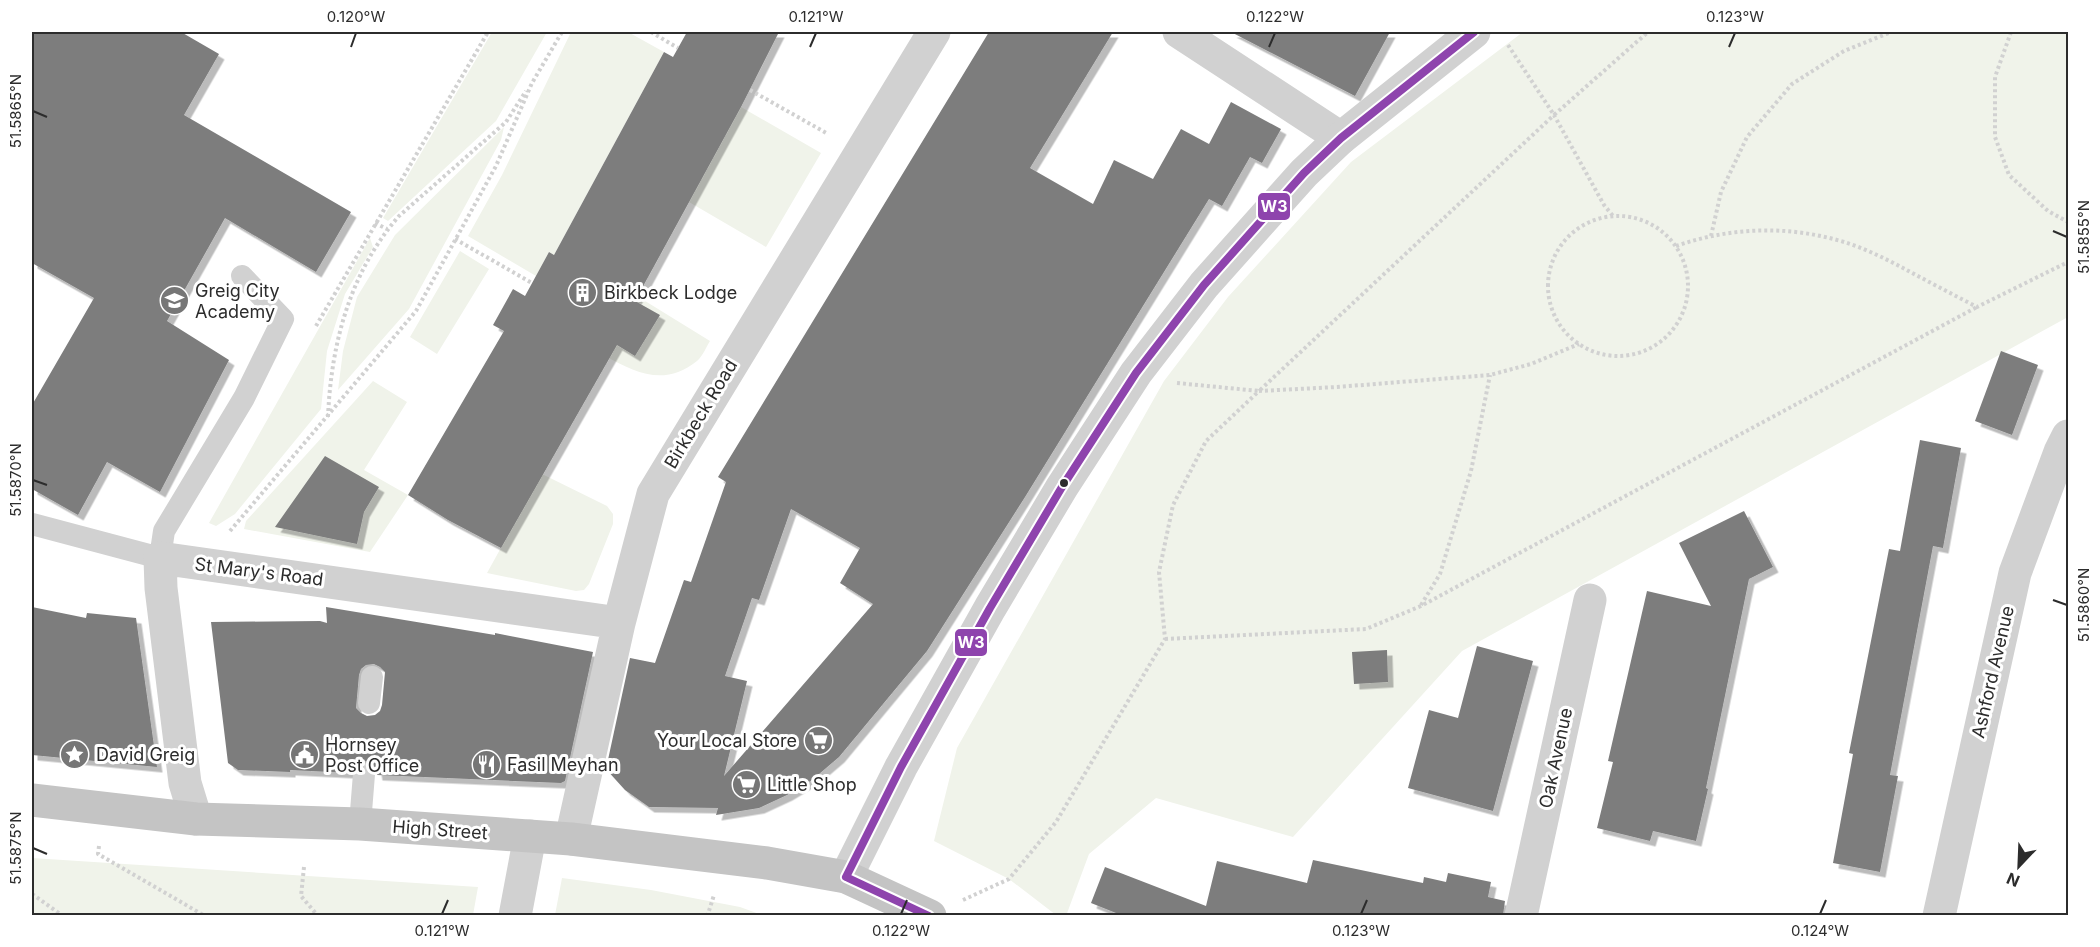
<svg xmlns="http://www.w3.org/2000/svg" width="2100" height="947" viewBox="0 0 2100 947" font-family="Inter,sans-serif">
	<defs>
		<filter id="shadow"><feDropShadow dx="5.5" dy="5.5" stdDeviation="0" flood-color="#0004"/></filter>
	</defs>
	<rect width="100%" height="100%" fill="#fff"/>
	<path fill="#f0f3ea" d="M492,32H547L496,121L388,221L383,218Z
		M571,32H628L664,52L554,255L549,252L536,276L468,236L502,175Z
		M1523,32H2068V317L1462,651L1293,837L1156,798L1089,854L1066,916L1056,915L1009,879L934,841L957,748L1164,381L1228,297L1351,162Z
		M741,107L821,153L766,247L689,202Z
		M504,127L501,140L409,309L338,390L343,351L357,297L395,235Z
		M370,238L373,247L345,294L327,351L321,409L235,514L216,526L209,523Z
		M460,251L489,269L437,354L410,337Z
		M637,296L710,341C706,347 703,356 697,361C665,387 636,373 605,356Z
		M373,381L407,402L364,470L408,495L370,552L244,529L246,521Z
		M542,474L607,506L613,514V524L589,584L584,590L576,591L487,573Z
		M32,858L478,887L473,915H32Z
		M562,878L651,890L740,907L762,915H555Z"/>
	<path fill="#7d7d7d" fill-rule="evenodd" filter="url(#shadow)" d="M32,32H181L219,54L184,115L351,212L316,272L225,218L167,321L229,360L160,492L107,462L78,515L32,489V405L94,298L32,263Z
		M687,32H779L741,107L635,301L660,315L635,356L617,345L501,548L448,520L408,495L504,331L493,325L513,289L525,296L549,252L554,255L664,52L673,57Z
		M989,32H1113L1030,168L1093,204L1114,160L1153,179L1181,129L1209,144L1231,102L1281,129L1262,163L1250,157L1222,206L1209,199L1025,497L927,651L839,757L812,780L787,795L759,808L716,815L718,808L649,807L625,790L606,769L630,658L655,663L684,580L691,582L726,482L718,477ZM791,509L860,548L840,583L873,604L724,776L747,681L725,676L752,598L759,600Z
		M1231,32H1390L1355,96Z
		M2001,351L2038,365L2012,435L1975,421Z
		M1920,440L1961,448L1943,548L1933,546L1890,775L1898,776L1880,872L1833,863L1853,754L1849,753L1889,549L1900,551Z
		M325,456L379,487L364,512L357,544L275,527Z
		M1744,511L1773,567L1749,579L1706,788L1708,789L1696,841L1653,831L1650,841L1597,828L1613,762L1608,761L1647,591L1711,606L1679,543Z
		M32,607L86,618L87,613L136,618L157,767L32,755Z
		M326,607L495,635V633L593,652L565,781L561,783L377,775L376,769L372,763L364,761L358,762L353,766L351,773L290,770V772L238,770L228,763L211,622L320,621L327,623ZM374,664L380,667L385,672L382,705L380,711L375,715L367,716L361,713L356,708L359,675L361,669L366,665Z
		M1477,646L1533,661L1493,811L1408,788L1429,710L1458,718Z
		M1387,650L1388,682L1354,684L1352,652Z
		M1313,860L1423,883L1424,877L1446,882L1448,873L1491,882L1488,897L1505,901L1503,915H1121L1091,903L1105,867L1206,906L1217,861L1307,883Z"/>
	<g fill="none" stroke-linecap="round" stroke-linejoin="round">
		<path stroke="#d1d1d1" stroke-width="4" stroke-dasharray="3 3" stroke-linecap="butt" d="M651,32L678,48
			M2011,32L1995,77V137L2009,175L2048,211L2068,222
			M1508,45L1554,115L1648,32
			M750,90L828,134
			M1548 286a70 70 0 1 1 140 0a70 70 0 1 1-140 0Z
			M375,223L387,229
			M1711,236L1721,192L1747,137L1792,84L1844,51L1891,32
			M455,239L532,283
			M1676,246C1731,227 1788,225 1844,242C1864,248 1884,258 1903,268C1927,281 1952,294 1977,307L2068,262
			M316,326L488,32
			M1177,383L1259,391L1554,115L1604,205L1613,216
			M328,417C331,344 350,272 399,216L506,122L526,91
			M230,531L416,311L496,166L532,83L562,32
			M1421,605L1440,574L1471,471L1490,375
			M1165,639L1366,629L1421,606L1977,307
			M99,846L98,854L205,916
			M304,867L301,896L318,916
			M32,894L63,916
			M963,900L1009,879L1056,822L1165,639L1159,572L1173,505L1206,441L1259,391L1337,387L1490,375L1531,364L1579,344
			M706,916L708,914L714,895"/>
		<path stroke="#d1d1d1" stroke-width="22" d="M32,524L160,558L164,531L244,398L283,319L242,276
			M369,703L372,677
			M360,824L364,774"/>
		<path stroke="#d1d1d1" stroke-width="33" d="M1179,32L1341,138
			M196,819L185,783L161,588L160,558L619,623
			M571,839L619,623L653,494L934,32
			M515,916L530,836
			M1521,916L1590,600
			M1939,916L2015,573L2060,452L2068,436"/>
		<path stroke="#d1d1d1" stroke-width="33" d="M846,877L901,767L990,608L1062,487L1136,373L1204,285L1304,173L1341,138L1474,32"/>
		<path stroke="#c4c4c4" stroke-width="33" d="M32,800L196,819L360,824L571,839L767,863L846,877L930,916"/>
		<defs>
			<path id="bus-1" d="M846,877L901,767L990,608L1062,487L1136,373L1204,285L1304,173L1341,138L1474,32
				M846,877L929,916"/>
		</defs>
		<use href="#bus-1" stroke="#fff" stroke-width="12"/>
		<use href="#bus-1" stroke="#8e44ad" stroke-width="8"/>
	</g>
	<path fill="none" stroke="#2c2c2c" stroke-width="2" d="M351,47L356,33M810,47L816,33M1269,47L1275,33M1729,47L1735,33M33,111L47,117M2053,231L2067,237M33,480L47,485M2053,600L2067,605M33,848L47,854M442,914L448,900M901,914L907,900M1361,914L1367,900M1820,914L1826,900"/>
	<defs>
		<symbol id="building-disc" viewBox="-11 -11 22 22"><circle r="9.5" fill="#767676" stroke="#fff"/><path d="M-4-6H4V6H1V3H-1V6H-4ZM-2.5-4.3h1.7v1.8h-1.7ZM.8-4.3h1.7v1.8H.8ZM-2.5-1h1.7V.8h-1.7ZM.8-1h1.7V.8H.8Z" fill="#fff"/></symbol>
		<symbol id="school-disc" viewBox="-11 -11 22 22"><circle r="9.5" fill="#767676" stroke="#fff"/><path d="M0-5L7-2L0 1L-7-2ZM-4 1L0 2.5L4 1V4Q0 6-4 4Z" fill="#fff"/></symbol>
		<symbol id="supermarket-disc" viewBox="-11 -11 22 22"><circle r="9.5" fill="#767676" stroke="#fff"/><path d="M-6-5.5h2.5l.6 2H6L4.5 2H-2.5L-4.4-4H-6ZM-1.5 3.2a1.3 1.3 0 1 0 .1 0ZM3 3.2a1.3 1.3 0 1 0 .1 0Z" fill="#fff"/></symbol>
		<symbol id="sight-disc" viewBox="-11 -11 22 22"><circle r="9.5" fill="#767676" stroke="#fff"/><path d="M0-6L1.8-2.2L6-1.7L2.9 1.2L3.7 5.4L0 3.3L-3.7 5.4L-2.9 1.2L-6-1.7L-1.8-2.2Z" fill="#fff"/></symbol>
		<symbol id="civic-disc" viewBox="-11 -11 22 22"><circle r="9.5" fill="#767676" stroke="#fff"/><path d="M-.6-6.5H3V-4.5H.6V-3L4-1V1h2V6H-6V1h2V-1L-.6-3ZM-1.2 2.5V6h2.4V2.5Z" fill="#fff"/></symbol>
		<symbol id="restaurant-disc" viewBox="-11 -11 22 22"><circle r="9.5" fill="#767676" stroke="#fff"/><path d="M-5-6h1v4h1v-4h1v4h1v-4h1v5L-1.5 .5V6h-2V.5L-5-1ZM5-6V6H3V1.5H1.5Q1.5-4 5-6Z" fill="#fff"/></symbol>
	</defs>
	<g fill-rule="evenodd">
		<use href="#building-disc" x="566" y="276" width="33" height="33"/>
		<use href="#school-disc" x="158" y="284" width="33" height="33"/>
		<use href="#supermarket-disc" x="802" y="724" width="33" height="33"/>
		<use href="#sight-disc" x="58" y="738" width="33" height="33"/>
		<use href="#civic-disc" x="288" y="738" width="33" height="33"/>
		<use href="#restaurant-disc" x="470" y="748" width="33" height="33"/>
		<use href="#supermarket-disc" x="730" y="768" width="33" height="33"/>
	</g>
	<circle fill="#2c2c2c" stroke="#fff" stroke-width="2" cx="1064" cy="483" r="5"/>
	<g text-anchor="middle" stroke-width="6" stroke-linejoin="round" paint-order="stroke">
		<g font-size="18" fill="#2c2c2c" stroke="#fff" text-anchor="start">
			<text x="195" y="297">Greig City<tspan x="195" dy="21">Academy</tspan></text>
			<text x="604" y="299">Birkbeck Lodge</text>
			<text x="797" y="747" text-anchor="end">Your Local Store</text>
			<text x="325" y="751">Hornsey<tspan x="325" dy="21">Post Office</tspan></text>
			<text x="96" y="761">David Greig</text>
			<text x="507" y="771">Fasil Meyhan</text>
			<text x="767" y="791">Little Shop</text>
		</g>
		<g font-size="18" fill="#2c2c2c" stroke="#fff">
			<text transform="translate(701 414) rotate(-59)" y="6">Birkbeck Road</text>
			<text transform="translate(259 572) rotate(7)" y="6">St Mary's Road</text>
			<text transform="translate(1993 672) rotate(-77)" y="6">Ashford Avenue</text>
			<text transform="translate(1556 758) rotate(-78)" y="6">Oak Avenue</text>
			<text transform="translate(440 830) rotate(4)" y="6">High Street</text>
		</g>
	</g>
	<g stroke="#fff" stroke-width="2">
		<rect x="1257" y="192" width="34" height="29" rx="6" fill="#8e44ad"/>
		<rect x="954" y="628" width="34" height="29" rx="6" fill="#8e44ad"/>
	</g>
	<g font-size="16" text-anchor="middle" font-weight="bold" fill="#fff">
		<text x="1274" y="212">W3</text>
		<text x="971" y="648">W3</text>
	</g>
	<rect width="2100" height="947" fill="none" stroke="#ffffff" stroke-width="66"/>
	<g transform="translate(2019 866) rotate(203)" stroke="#ffffff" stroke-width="4.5" paint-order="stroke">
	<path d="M0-4.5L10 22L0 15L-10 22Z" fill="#2c2c2c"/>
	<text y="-9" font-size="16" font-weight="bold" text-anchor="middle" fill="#2c2c2c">N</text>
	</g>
	<rect x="33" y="33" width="2034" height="881" fill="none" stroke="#2c2c2c" stroke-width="2"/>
	<g font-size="15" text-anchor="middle" fill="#2c2c2c">
		<text x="356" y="22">0.120°W</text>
		<text x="816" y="22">0.121°W</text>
		<text x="1275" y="22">0.122°W</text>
		<text x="1735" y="22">0.123°W</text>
		<text transform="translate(16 111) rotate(-90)" y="5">51.5865°N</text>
		<text transform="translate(2084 237) rotate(-90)" y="5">51.5855°N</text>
		<text transform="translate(16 480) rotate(-90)" y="5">51.5870°N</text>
		<text transform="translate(2084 605) rotate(-90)" y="5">51.5860°N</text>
		<text transform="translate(16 848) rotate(-90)" y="5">51.5875°N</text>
		<text x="442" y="936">0.121°W</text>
		<text x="901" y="936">0.122°W</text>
		<text x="1361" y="936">0.123°W</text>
		<text x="1820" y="936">0.124°W</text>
	</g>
</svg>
